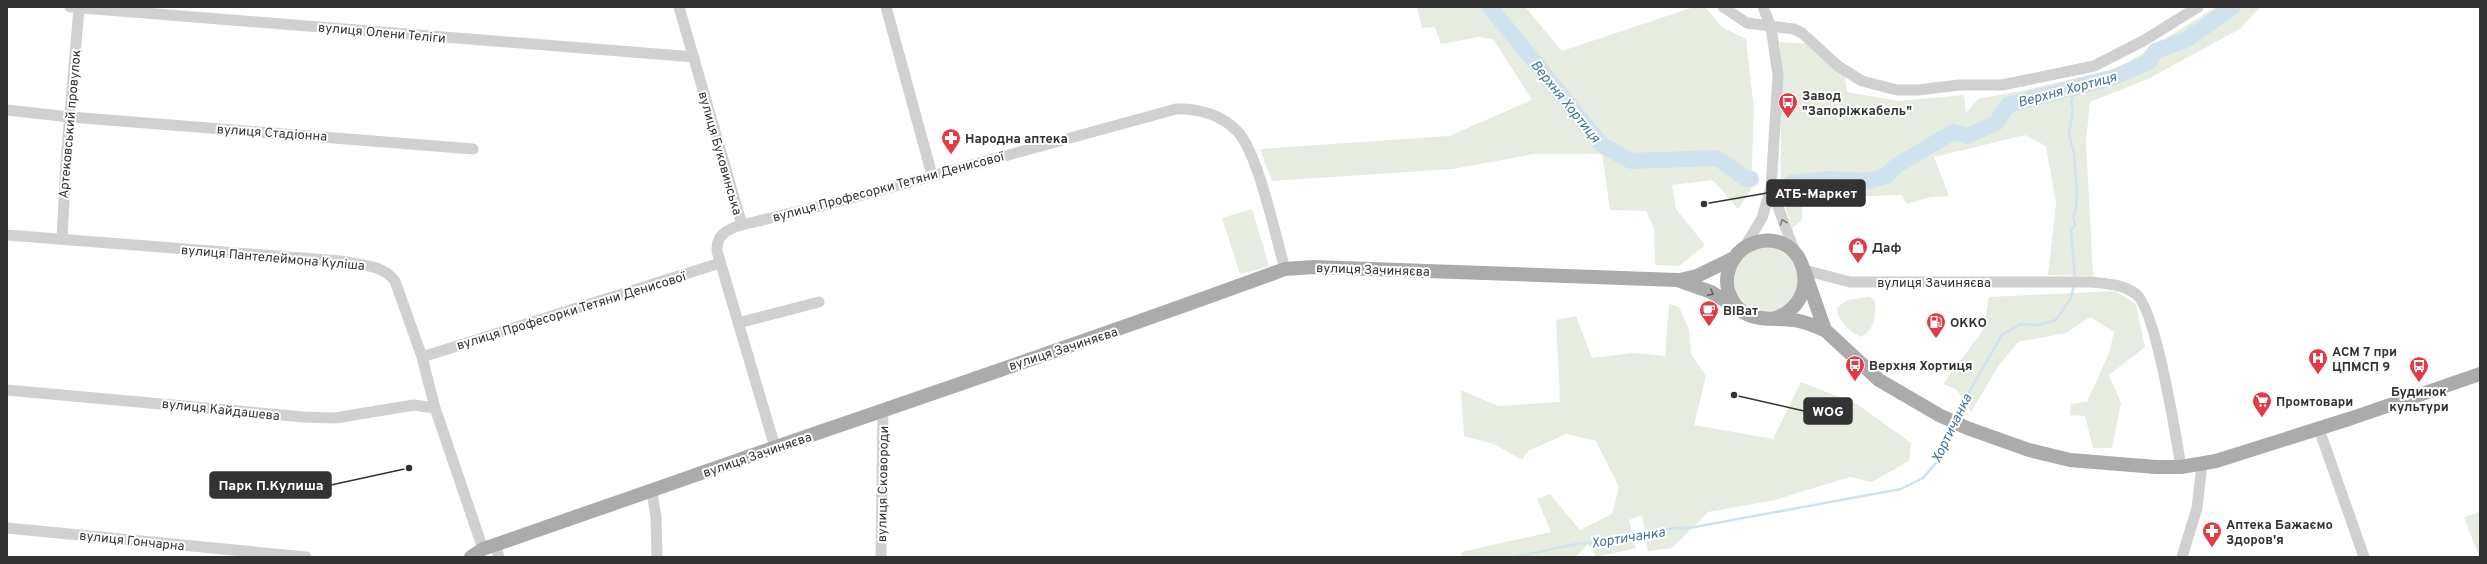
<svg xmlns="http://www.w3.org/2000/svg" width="2487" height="564" viewBox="0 0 2487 564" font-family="Overpass,sans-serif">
	<rect width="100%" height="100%" fill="#fff"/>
	<path fill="#e6ecdf" d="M1417,7H1525L1562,51L1694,7H1705L1722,27L1746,39L1754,109L1751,190L1738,209L1713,180L1672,185L1676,209L1705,245L1679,266L1655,265L1654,228L1646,211L1610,210L1602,154H1534L1453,169L1272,181L1260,149L1449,136L1532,100L1493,39L1479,37L1441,44L1435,27L1422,28Z
		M2216,7H2260L2240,29L2148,79L2090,102L2086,141L2093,276L2048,275L2056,203L2046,146L2025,135L1934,157L1949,196L1931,197L1907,204L1901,195L1803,198L1802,220L1792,228L1781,192L1780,42L1814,44L1844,70L1847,92L1899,101L1964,95L1966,113L1978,99L2026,90L2119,68Z
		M1252,209L1269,266L1240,274L1222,218Z
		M1734 280a33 33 0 1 1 66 0a33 33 0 1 1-66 0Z
		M2115,291L2136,304L2145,347L2109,375L2121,403L2112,448H2093L2085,416L2070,415L2071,404L2087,402L2109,353L2114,332L2090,317L2066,333L2018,342L1999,365L1971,412L1957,390L1943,384L1983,330L1989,297Z
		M1870,297L1875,301C1876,316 1875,329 1861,337C1849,331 1837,321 1837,307L1848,300Z
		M1669,304L1679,307L1689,330L1691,354L1706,376L1694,425L1773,439L1801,382L1857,404L1911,443L1909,461L1872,482L1850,477L1775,500L1708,512L1672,548L1648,551L1642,515L1629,520L1636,548L1596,557L1588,544L1576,557H1462L1461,552L1551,532L1537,499L1550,494L1580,530L1612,514L1619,487L1596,441L1566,434L1528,451L1522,460L1494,444L1464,436L1461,390L1498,406L1560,402L1556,320L1576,316L1592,358L1634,353L1665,356Z
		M2480,512V557H2479L2464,517Z"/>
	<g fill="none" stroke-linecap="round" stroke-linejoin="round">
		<path stroke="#cfe2ee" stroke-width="2.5" d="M2075,88L2071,102L2073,110L2069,134L2074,153L2077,192L2076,209L2073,216L2075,225L2071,230L2075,278
			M1958,419L1970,390L2002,335L2020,324L2038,325L2056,320L2071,298L2074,285
			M1514,557L1581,543H1598L1616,537L1675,528H1689L1901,489L1923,478L1937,462L1954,427"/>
		<path stroke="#cfe2ee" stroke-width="16" d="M1490,7L1602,145L1631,161L1717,158L1745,178L1751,179
			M1795,183H1791L1830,179L1868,181L1886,176L1896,166L1953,132L1967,136L1996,123L2008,105L2114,77L2149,62L2155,51L2186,40L2233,7"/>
		<path stroke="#d0d0d0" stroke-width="11" d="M70,7L694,57
			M679,7L742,225C727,229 716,235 717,251L775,447
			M886,7L932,175
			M1723,7L1747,23L1794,29L1802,33L1838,66L1862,81L1897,90H1918L1959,85H2002L2094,66L2143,41L2198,7
			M7,110L70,117L473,149
			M1771,188L1795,253
			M742,225L837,202L1176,109C1198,108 1223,115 1238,132C1259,156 1275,235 1285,269
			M7,235L340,261C360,265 382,264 395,281L422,357L435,408L483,549
			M62,239L66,161L79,8
			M1744,248L1762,218L1771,188L1778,75L1771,27L1763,7
			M1804,270L1850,282H2092C2107,284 2123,284 2136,294C2156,310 2176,437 2181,467
			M738,323L819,302
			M422,357L720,263
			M7,390L304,417L335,418L414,405L435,408
			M2319,429L2364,557
			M652,491L656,517L657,557
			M7,528L306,557
			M495,545L499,557
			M881,557L883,412
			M2182,557L2197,508L2202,464"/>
		<path stroke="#ababab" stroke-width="14" d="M1804,270L1825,330L1879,380L1939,415L1967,428L2029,450L2070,460L2156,467H2181L2216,461L2352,418L2480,374
			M1680,280L1697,276L1734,258
			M1773,319C1826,303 1806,229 1757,242C1747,245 1738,251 1733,260C1726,272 1725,286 1731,298C1744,324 1769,317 1793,320C1804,321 1815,326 1825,330
			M471,557L483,549L512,539C600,509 688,477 776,447C946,389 1116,331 1285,269L1314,267L1677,280L1711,292L1742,311"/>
	</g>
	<defs><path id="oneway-chevron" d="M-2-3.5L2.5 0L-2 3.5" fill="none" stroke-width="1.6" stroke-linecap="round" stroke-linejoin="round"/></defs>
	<use stroke="#7a7a7a" href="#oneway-chevron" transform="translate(1783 222) rotate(-111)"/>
	<use stroke="#636363" href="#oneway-chevron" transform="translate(1711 293) rotate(27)"/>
	<defs>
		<symbol id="bus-pin" viewBox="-11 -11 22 30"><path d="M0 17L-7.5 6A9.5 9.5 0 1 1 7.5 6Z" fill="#e63946" stroke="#fff"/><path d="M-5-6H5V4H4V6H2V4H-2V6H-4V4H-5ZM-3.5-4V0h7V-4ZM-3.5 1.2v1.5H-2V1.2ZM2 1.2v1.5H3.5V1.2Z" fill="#fff"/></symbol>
		<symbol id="pharmacy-pin" viewBox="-11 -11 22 30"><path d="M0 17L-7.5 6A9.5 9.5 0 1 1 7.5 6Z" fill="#e63946" stroke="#fff"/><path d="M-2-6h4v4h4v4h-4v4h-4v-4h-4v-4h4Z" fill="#fff"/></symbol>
		<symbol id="shop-pin" viewBox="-11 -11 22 30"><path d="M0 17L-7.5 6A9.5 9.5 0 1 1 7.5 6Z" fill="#e63946" stroke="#fff"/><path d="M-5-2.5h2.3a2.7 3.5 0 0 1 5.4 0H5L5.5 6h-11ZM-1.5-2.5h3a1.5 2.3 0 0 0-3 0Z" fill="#fff"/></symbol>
		<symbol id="cafe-pin" viewBox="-11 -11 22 30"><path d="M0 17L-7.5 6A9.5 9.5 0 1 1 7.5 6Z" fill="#e63946" stroke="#fff"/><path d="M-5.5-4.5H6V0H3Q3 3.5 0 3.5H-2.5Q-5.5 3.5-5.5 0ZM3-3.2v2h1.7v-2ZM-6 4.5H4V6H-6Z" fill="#fff"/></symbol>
		<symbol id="fuel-pin" viewBox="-11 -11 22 30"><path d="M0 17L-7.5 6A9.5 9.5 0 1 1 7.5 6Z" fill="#e63946" stroke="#fff"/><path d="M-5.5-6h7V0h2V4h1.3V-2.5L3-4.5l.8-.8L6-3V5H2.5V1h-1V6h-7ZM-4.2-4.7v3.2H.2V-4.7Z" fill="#fff"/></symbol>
		<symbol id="hospital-pin" viewBox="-11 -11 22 30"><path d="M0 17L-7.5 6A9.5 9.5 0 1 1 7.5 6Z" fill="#e63946" stroke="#fff"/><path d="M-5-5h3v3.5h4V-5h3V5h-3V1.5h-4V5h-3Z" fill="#fff"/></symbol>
		<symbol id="supermarket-pin" viewBox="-11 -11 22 30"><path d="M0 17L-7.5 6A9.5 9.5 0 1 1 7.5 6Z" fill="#e63946" stroke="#fff"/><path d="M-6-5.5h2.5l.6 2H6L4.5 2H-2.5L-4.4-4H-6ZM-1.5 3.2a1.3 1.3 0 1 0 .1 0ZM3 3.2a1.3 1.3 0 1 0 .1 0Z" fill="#fff"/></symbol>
	</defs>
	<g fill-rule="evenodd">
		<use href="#bus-pin" x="1777" y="91" width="22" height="30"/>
		<use href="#pharmacy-pin" x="940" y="127" width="22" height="30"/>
		<use href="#shop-pin" x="1847" y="236" width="22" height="30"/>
		<use href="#cafe-pin" x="1698" y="299" width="22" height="30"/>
		<use href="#fuel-pin" x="1925" y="311" width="22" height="30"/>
		<use href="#hospital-pin" x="2307" y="347" width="22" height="30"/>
		<use href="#bus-pin" x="1844" y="354" width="22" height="30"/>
		<use href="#bus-pin" x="2408" y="355" width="22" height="30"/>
		<use href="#supermarket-pin" x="2251" y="390" width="22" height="30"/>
		<use href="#pharmacy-pin" x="2201" y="520" width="22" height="30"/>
	</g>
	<g text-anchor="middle" stroke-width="4" stroke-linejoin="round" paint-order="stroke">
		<g font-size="13" fill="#333" stroke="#fff">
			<text transform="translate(382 32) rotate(5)" y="5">вулиця Олени Теліги</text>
			<text transform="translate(69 124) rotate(-85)" y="5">Артековський провулок</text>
			<text transform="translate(272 132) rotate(4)" y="5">вулиця Стадіонна</text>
			<text transform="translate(721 153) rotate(74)" y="5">вулиця Буковинська</text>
			<text transform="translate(888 186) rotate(-15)" y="5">вулиця Професорки Тетяни Денисової</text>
			<text transform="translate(273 257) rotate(5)" y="5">вулиця Пантелеймона Куліша</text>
			<text transform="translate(1373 269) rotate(2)" y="5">вулиця Зачиняєва</text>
			<text x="1934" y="287">вулиця Зачиняєва</text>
			<text transform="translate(571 310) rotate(-17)" y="5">вулиця Професорки Тетяни Денисової</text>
			<text transform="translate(1063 348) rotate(-18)" y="5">вулиця Зачиняєва</text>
			<text transform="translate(221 409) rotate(6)" y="5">вулиця Кайдашева</text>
			<text transform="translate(757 454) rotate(-19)" y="5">вулиця Зачиняєва</text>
			<text transform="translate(882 484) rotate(-89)" y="5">вулиця Сковороди</text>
			<text transform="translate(132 540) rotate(6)" y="5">вулиця Гончарна</text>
		</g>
		<g font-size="13" font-weight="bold" fill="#333" stroke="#fff" text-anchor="start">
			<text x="1802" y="100">Завод<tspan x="1802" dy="15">"Запоріжкабель"</tspan></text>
			<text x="965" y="143">Народна аптека</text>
			<text x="1872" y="252">Даф</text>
			<text x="1723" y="315">ВіВат</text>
			<text x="1950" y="327">ОККО</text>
			<text x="2332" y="356">АСМ 7 при<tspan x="2332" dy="15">ЦПМСП 9</tspan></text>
			<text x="1869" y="370">Верхня Хортиця</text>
			<text x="2419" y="396" text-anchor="middle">Будинок<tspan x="2419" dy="15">культури</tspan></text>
			<text x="2276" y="406">Промтовари</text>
			<text x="2226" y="529">Аптека Бажаємо<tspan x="2226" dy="15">Здоров'я</tspan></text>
		</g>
		<g font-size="14" font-style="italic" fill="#3f7597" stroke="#fff">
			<text transform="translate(2067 89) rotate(-15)" y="5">Верхня Хортиця</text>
			<text transform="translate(1566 101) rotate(51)" y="5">Верхня Хортиця</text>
			<text transform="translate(1951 428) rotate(-64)" y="5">Хортичанка</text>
			<text transform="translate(1628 537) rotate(-9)" y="5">Хортичанка</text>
		</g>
	</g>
	<path fill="none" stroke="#333" stroke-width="1.5" d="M1704 204L1767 193M1734 395L1804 411M409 468L331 485"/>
	<g fill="#333" stroke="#fff" stroke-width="1.5">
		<circle cx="1704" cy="204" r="4"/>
		<circle cx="1734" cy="395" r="4"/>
		<circle cx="409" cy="468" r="4"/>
	</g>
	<g fill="#333" stroke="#333" stroke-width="1.5">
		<rect x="1767" y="180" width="98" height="26" rx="4"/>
		<rect x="1804" y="398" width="48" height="26" rx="4"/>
		<rect x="210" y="472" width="121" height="26" rx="4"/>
	</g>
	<g font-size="14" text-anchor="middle" font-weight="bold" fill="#fff">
		<text x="1816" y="198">АТБ-Маркет</text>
		<text x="1828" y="416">WOG</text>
		<text x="271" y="490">Парк П.Кулиша</text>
	</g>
	<rect width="2487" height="564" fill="none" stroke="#333333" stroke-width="16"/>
</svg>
